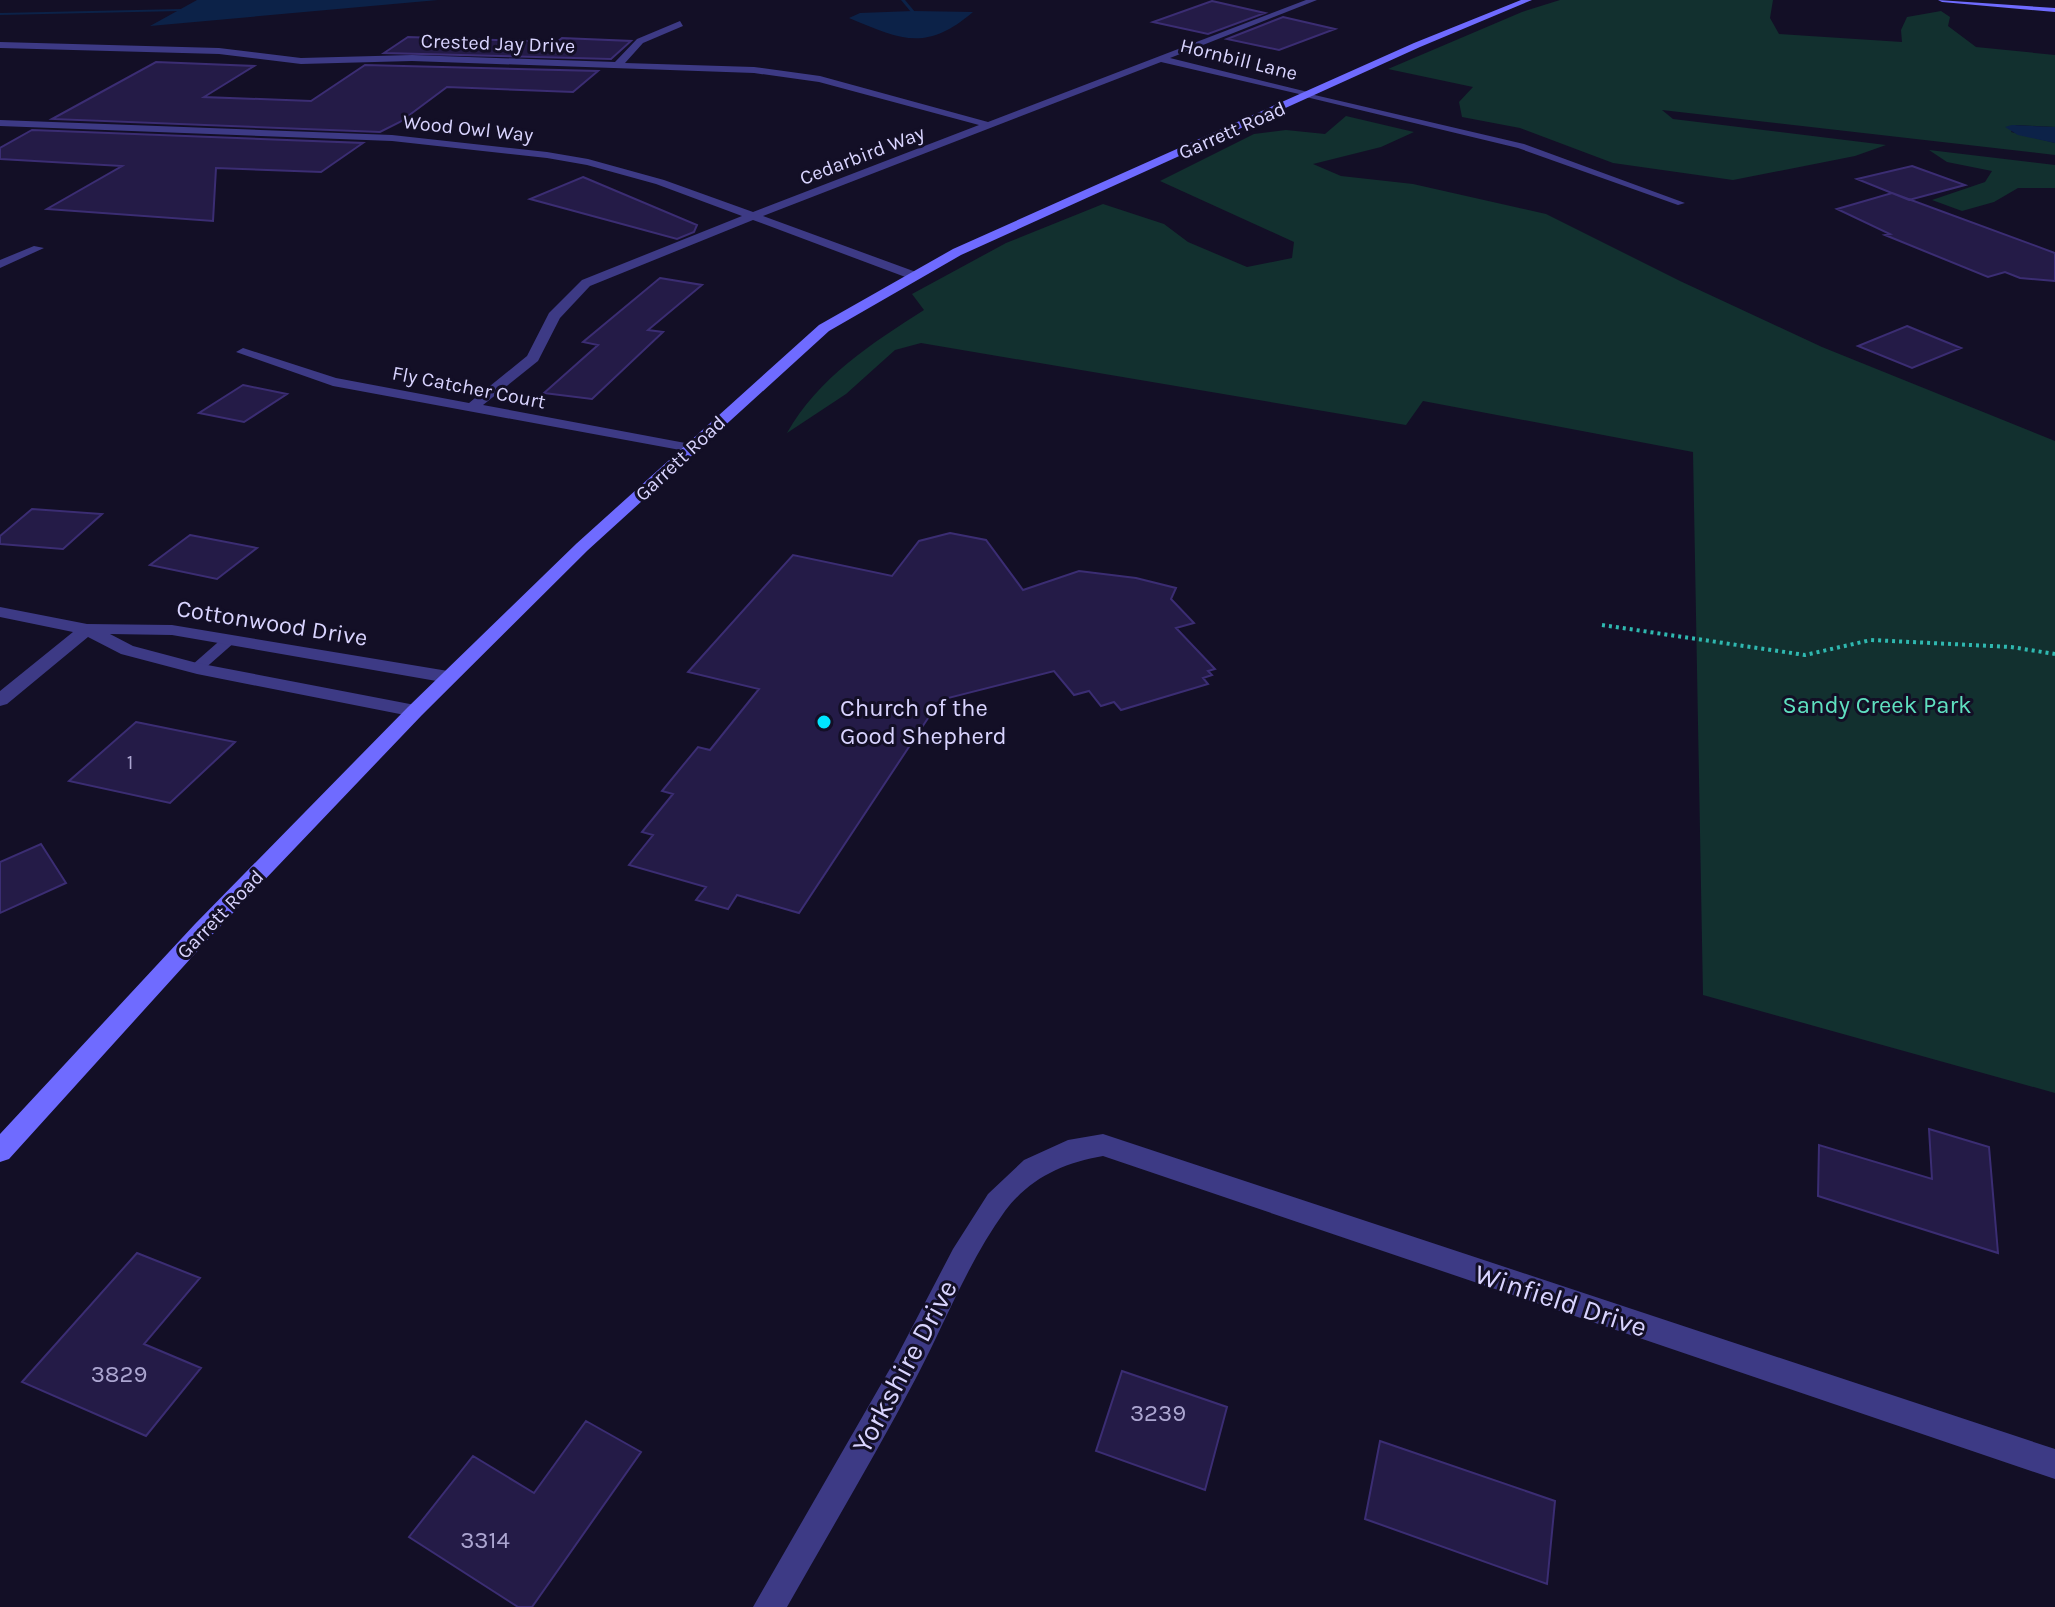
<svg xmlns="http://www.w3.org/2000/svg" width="2055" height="1607" viewBox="0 0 2055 1607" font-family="Karla,sans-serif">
	<rect width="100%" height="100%" fill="#130f26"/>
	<path fill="#12302f" d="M1560,0H1773L1770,18L1779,34L1902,42L1901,30L1907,17L1941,11L1950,17L1948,26L1976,47L2055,55V127L2016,125L2011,132L2055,143V155L1662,110L1673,119L1886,145L1855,156L1733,180L1613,163L1520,128L1462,117L1459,102L1473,87L1388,69L1522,12Z
		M1346,116L1414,132L1381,147L1313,164L1341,176L1413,184L1546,214L1680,281L1822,347L2055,441V1093L1703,995L1693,452L1423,401L1406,425L921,343L895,350L846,394L787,433C818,378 872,343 924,310L912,294L1006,243L1103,204L1164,224L1188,242L1247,267L1292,258L1294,242L1160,181L1254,134L1286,130L1325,134Z
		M1929,150L2055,165V188H2018L1994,202L1962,211L1932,200L1985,182L1992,171L1947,162Z"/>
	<path fill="#0c2248" d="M197,0H438L150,26Z
		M913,11L973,12C926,52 902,40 849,18L860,13Z
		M2012,125L2055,127V143L2018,135L2005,127Z"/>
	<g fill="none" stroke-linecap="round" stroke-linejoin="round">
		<path fill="#0c2248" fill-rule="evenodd" d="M901,0H905L915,12H911Z
			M182,9L180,11L0,15V13Z"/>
	</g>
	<path fill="#241b47" stroke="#3b2d73" stroke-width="2" d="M1212,1L1265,13L1208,34L1153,22Z
		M1283,17L1335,29L1279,50L1227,39Z
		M408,37L557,42L562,38L631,41L611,59L384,53Z
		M156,62L254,66L204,97L311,101L365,65L598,71L573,92L447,87L400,122L380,132L52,119Z
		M32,130L363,143L321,172L216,168L213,221L47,209L122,166L0,159V148Z
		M1912,166L1965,185L1909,200L1857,179Z
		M583,177L697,225L694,232L677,239L530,199Z
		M1892,193L2055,253V281L2020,278L2005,272L1988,277L1885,235L1890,234L1837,209Z
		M660,278L702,285L648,330L663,332L592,399L544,393L598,345L583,342Z
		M1907,326L1961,348L1912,368L1858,346Z
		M243,385L287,394L244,422L199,413Z
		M32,509L102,514L63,549L0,544V536Z
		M950,533L986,540L1023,590L1079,571L1136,578L1176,588L1171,599L1194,623L1176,628L1215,669L1208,671L1212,675L1203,678L1208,684L1121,710L1114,702L1101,706L1089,691L1074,695L1054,671L940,700L799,913L737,895L728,909L696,900L706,887L629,865L653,835L642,832L673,794L662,791L698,747L710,750L759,689L688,672L793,555L892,576L919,541Z
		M190,535L257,548L217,579L150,565Z
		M136,722L235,742L170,803L69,781Z
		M41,844L66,883L0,913V862Z
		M1929,1129L1989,1147L1998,1253L1818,1196L1819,1145L1932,1179Z
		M137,1253L200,1278L144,1344L201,1368L146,1436L22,1382Z
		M1122,1371L1227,1407L1205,1490L1096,1451Z
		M586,1421L641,1452L532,1607H518L409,1537L473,1456L534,1493Z
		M1380,1441L1555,1501L1547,1584L1365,1519Z"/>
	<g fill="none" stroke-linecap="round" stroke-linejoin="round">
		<path stroke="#2fb8b0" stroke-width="4" stroke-dasharray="3 4" stroke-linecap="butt" d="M1602,625L1805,655L1871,640L2011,647L2055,654"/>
		<path fill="#3d3a85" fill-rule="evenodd" d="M1306,93L1524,144L1685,203L1678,205L1518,148L1306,97Z
			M230,635L237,639L235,642L202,671H192L190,668L192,665L225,636Z"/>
		<path fill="#3d3a85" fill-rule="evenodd" d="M1306,0H1317L1170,58L1312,93V97L1161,62L763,216L916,272V278H908L753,220L590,286L560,318L538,361L483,405L696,445V451L691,452L333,386L236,352L243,348L336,378L469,403L527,356L549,313L582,280L742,216L656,184L587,165L547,158L392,141L0,126V120L392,135L547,152L588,159L664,180L753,212L979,125L819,82L754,73L412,61L301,64L219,54L0,48V42L219,48L301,58L412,55L615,62L637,39L680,21L683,26L643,43L625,63L754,67L820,76L988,122Z
			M34,246L44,248L0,268V260Z
			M0,607L87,624L172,625L448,671L457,677L448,683L172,635L110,634L133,646L197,663L415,705L424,711L415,717L197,674L121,654L88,637L7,704L0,706V691L73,632L0,617Z
			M1103,1134L2055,1449V1479L1103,1156C1063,1163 1030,1178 1005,1211C968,1262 945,1323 916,1378C875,1456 830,1531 787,1607H753L895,1360L953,1249L988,1194L1024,1160L1068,1140Z"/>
		<path fill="#6f6bff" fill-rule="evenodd" d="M1521,0H1532L1420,47L961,255L829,331L588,550L422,715L211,936L9,1159L0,1162V1134L195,924L408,707L576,544L819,325L953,249L1414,43Z
			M1938,0L2055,8V12L1942,2Z"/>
	</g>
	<circle fill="#00e5ff" stroke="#130f26" stroke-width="3" cx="824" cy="722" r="8"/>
	<g text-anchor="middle" stroke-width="6" stroke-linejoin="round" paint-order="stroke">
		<g font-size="20" fill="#d9d4ff" stroke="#130f26">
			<text transform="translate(498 43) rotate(2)" y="7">Crested Jay Drive</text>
			<text transform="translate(1239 59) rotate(14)" y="7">Hornbill Lane</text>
			<text transform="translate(468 128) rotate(6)" y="7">Wood Owl Way</text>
			<text transform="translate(1232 130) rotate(-24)" y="7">Garrett Road</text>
			<text transform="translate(862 155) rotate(-21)" y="7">Cedarbird Way</text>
			<text transform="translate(469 387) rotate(11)" y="7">Fly Catcher Court</text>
			<text transform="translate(680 458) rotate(-43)" y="7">Garrett Road</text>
			<text transform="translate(220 914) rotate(-46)" y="7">Garrett Road</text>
		</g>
		<g font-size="20" fill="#aca6d1">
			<text x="130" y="769">1</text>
		</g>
		<g font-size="24" fill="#d9d4ff" stroke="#130f26">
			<text transform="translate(272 623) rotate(9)" y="8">Cottonwood Drive</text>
		</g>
		<g font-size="24" fill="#5fe0c0" stroke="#130f26">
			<text x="1877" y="713">Sandy Creek Park</text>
		</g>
		<g font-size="24" fill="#d9d4ff" stroke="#130f26" text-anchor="start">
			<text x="840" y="716">Church of the<tspan x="840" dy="28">Good Shepherd</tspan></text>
		</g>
		<g font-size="24" fill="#aca6d1">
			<text x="119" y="1382">3829</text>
			<text x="1158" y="1421">3239</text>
			<text x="485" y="1548">3314</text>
		</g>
		<g font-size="28" fill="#d9d4ff" stroke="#130f26">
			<text transform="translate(1561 1300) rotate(18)" y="10">Winfield Drive</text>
			<text transform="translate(904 1366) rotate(-62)" y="10">Yorkshire Drive</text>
		</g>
	</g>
</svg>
